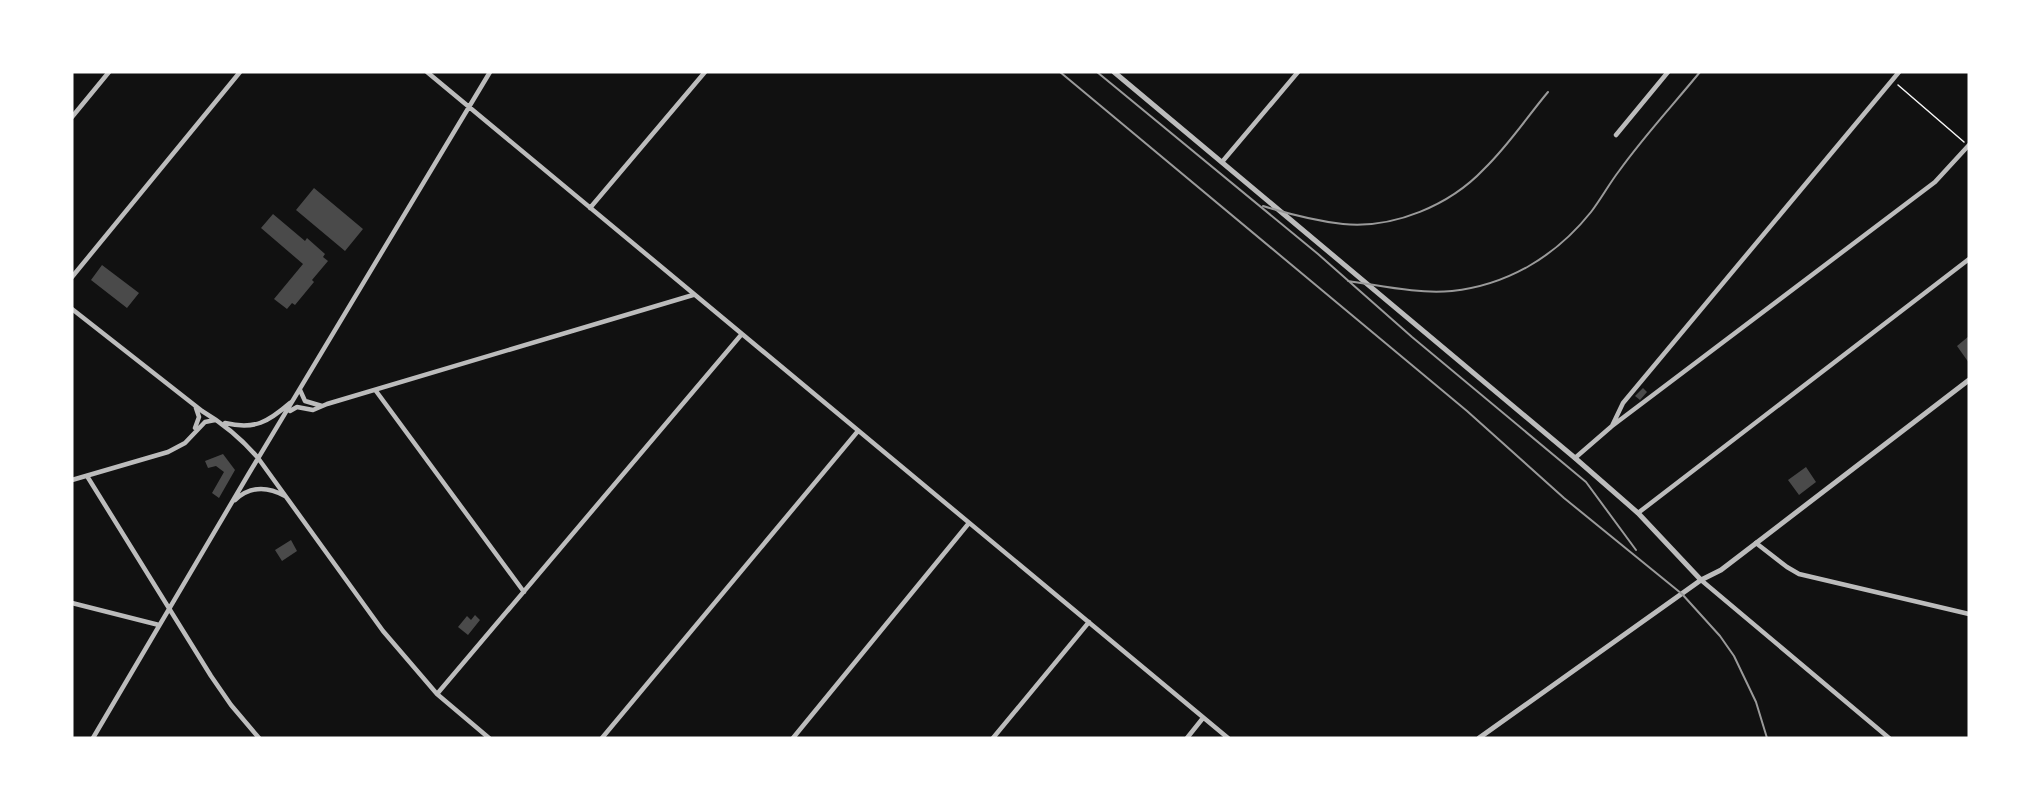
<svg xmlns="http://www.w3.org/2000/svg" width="2041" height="810" viewBox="0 0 2041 810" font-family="Mulish,sans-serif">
	<rect width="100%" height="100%" fill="#111"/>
	<path fill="#4a4a4a" d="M314,188L363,229L345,251L296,210Z
		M273,214L305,241L307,238L325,254L323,257L328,261L312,280L314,282L295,305L292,303L287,309L274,299L303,264L261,228Z
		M102,265L139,293L127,308L91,280Z
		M1969,336V363L1957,346Z
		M1643,388L1647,392L1640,400L1635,396Z
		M223,454L235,470L219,498L212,493L224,472L216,466L208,468L205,461Z
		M1806,467L1816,482L1799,495L1788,480Z
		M291,540L297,551L282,561L275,550Z
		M475,615L480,620L468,635L458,627L467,616L471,620Z"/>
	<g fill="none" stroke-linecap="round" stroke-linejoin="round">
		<path stroke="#f5f5f5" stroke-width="1.5" d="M1898,85L1964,142"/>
		<path stroke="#bcbcbc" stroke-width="4.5" d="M427,72L1228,738
			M72,117L109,72
			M1616,135L1668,72
			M1222,162L1298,72
			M590,208L705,72
			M72,277L240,72
			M72,309L202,411C224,424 241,438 258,458L383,631L437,694L489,738
			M300,390L305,401L322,406
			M376,391L524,592
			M290,411L297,407L313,410L327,404L693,295
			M225,423C255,430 268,422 290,403
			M1612,426L1623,403L1899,72
			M195,428L199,417L196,408
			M1575,458L1612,426L1935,182L1969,145
			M87,476L211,676L231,705L259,738
			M72,480L168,452L185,443L205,422L215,420
			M235,500C250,486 267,486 285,496
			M1638,513L1969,259
			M1756,543L1787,567L1799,574L1969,614
			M1701,580L1889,738
			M72,603L159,625
			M437,694L741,335
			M93,738L248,475L490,72
			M602,738L858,431
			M793,738L969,523
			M993,738L1089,622
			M1187,738L1203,718"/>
		<path stroke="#bcbcbc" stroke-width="5" d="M1114,72L1575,458L1638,513L1701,580
			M1479,738L1701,580L1721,570L1969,380"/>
		<path stroke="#9a9a9a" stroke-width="2" d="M1060,72L1467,411L1564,498L1682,594L1720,636L1734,656L1756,702L1767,738
			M1097,72L1318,254L1412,337L1586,482L1636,550
			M1263,206C1289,214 1316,221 1343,224C1394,229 1450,205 1484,169C1508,146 1527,117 1548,92
			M1348,281C1383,286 1417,294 1452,291C1508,285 1556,256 1591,212C1601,199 1609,184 1619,171C1644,136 1673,105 1700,72"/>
	</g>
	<rect width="2041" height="810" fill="none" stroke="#ffffff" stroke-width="147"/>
</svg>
